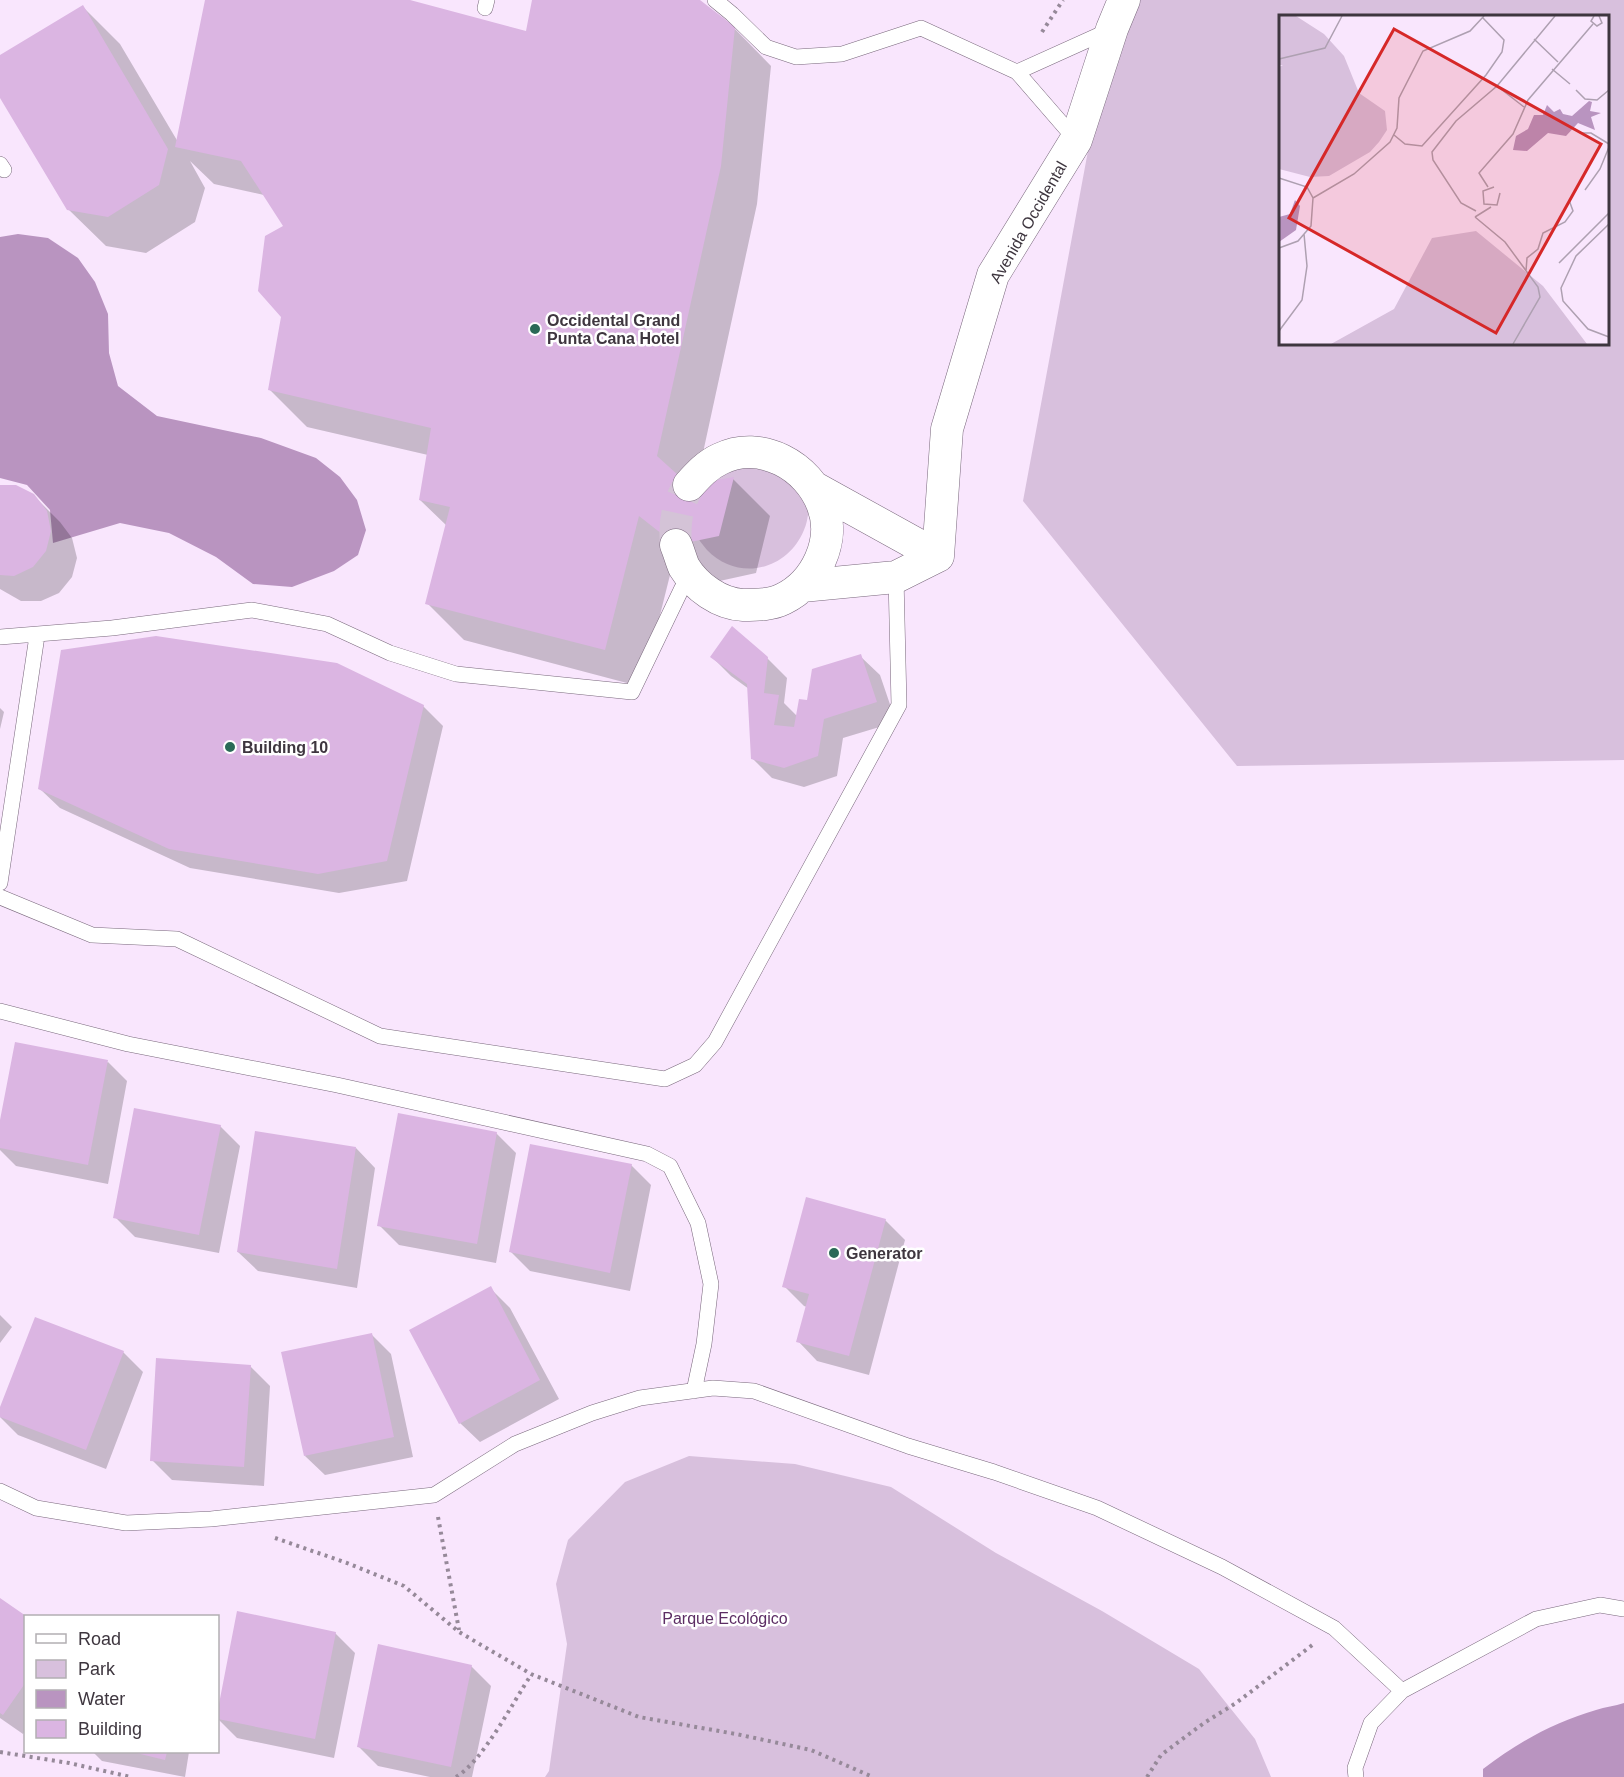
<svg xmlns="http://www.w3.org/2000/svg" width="1624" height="1777" viewBox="0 0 1624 1777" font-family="Arial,sans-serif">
	<rect width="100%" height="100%" fill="#f9e6fd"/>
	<path fill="#d8c0dd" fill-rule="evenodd" d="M1116,0H1624V760L1237,766L1023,501ZM1280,16H1608V344H1280Z
		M775,458C782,468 804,494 807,503C810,510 807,523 804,530C787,571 738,582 707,550C702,544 694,534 693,526C693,518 703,483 705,472Z
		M689,1456L795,1464L891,1487L996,1553L1102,1611L1199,1669L1255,1739L1271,1777H545L549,1771L567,1644L556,1584L568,1540L625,1482Z"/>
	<path fill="#b994c0" d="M18,234L48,238L78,258L95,282L108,314L109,353L118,386L157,416L261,438L316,458L340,477L357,500L366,530L358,555L334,571L292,587L253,584L216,557L169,533L120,523L53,543L50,510L27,485L0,478V237Z
		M1624,1703V1777H1483V1769C1517,1743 1554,1722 1596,1710C1605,1707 1615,1706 1624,1703Z"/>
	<path fill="#0003" d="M206,0H404L527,32L534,0H698L734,28L771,66L757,204L696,485L733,479L770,516L756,573L715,582L676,551L642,687L464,640L427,603L447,526L420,500L428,455L307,427L270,390L283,316L285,227L264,195L214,184L190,161L205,188L195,222L146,253L106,246L68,209L0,95V56L83,7L120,44L178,142Z
		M0,486L33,495L60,522L72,538L77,558L72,577L59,593L41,601H21L0,589Z
		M860,656L880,675L896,722L843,738L837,776L804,787L772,778L752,758L749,689L731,676L712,657L767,658L787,678L784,703L797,716L808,702Z
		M423,706L443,726L407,881L339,893L190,868L60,808L40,789Z
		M0,708L4,712L0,729Z
		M108,1062L127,1081L108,1184L16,1166L0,1150V1128Z
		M220,1126L240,1146L219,1253L135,1237L115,1217Z
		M496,1133L516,1153L496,1263L399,1245L379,1225Z
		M356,1148L375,1168L357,1288L258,1271L238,1252Z
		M631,1165L651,1185L630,1291L530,1271L510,1251Z
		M885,1220L905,1240L869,1375L817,1361L798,1341L807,1307L804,1306L784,1286Z
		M490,1288L510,1308L559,1399L480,1442L460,1423Z
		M0,1315L12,1327L0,1343Z
		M372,1335L391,1354L413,1457L325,1475L305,1456Z
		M123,1352L143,1372L106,1469L18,1435L0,1417V1411Z
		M250,1366L270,1386L264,1486L172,1480L152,1460Z
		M0,1600L26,1617V1730L23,1734L0,1718Z
		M238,1613L335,1633L355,1653L334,1758L237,1738L218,1719Z
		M471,1666L491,1686L472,1777H430L378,1766L358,1746Z
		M93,1752H189L185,1777L102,1761Z"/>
	<path fill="#dbb5e2" d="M205,0H410L526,31L532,0H700L735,27L721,166L657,456L689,485L734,477L719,536L676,545L639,516L605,650L425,604L450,507L419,500L431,428L268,390L281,317L258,291L265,236L283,226L241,161L175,147Z
		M83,5L168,149L159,185L108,217L67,210L0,98V55Z
		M0,485H16L34,494L47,511L51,531L46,551L33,567L14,576L0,575Z
		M732,626L768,657L764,693L779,695L774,725L794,727L799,699L807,700L812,669L861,654L877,702L824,719L818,756L784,768L751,759L747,684L710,657Z
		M156,636L337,663L424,705L387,861L318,874L169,849L38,789L61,650Z
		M15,1042L108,1060L88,1165L0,1148V1120Z
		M134,1108L221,1125L199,1235L113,1218Z
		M398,1113L497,1132L477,1244L377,1226Z
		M255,1131L356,1147L337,1269L237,1252Z
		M530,1144L632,1164L610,1273L509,1252Z
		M806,1197L886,1219L849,1356L796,1342L809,1294L782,1287Z
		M491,1286L540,1380L459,1424L409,1330Z
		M35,1317L124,1351L86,1450L0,1417V1407Z
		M372,1333L394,1437L304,1456L281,1352Z
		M156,1358L251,1365L244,1467L150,1461Z
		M0,1598L26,1616V1682L3,1715L0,1713Z
		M237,1611L336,1632L315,1739L218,1719V1709Z
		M378,1644L472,1665L451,1767L357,1747Z
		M132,1752H167L165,1760Z"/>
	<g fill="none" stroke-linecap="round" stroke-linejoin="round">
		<path stroke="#d4c3d7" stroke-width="32" stroke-dasharray="32 16" stroke-linecap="butt" d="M676,545C674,522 677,505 689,485"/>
		<defs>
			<path id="lane" d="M715,0L732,14L766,47L796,57L842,54L921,28L1017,72L1110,30
				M485,8L487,0
				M1017,72L1076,140
				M0,164L4,170
				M0,637L112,628L252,610L327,624L390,653L456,674L632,692L682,588L698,584
				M0,883L37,636
				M0,897L92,935L177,939L380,1036L665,1079L695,1065L715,1042L899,705L896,577
				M0,1011L128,1044L337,1085L647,1154L670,1166L698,1223L711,1284L704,1344L694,1391
				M0,1491L36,1508L126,1523L211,1519L434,1495L515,1444L592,1413L640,1398L713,1388L754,1391L908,1446L994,1472L1097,1508L1222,1567L1334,1628L1402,1691
				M1356,1777L1355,1768L1371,1723L1402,1691L1536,1619L1600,1605L1624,1609"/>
			<path id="street" d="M815,488L938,556
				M676,545C679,552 681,560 684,567C696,587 720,604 743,605C757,605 771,605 783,599C816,583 836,541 823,506C809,466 761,439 720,459C707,465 698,475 689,485
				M938,556L947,429L993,275L1076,140L1112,29L1124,0
				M802,586L896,577L938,556"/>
		</defs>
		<use href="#lane" stroke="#79687c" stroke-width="16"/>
		<use href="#street" stroke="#79687c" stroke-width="33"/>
		<path stroke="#968999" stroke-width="4" stroke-dasharray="3 4.5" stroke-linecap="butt" d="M1042,32L1063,0
			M438,1517L459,1630
			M275,1538L347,1563L404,1586L459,1632L531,1674L639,1717L736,1734L811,1750L873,1777
			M0,1752L69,1763L131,1777
			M456,1777C483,1761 513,1702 531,1675
			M1147,1777L1161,1755L1204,1723L1236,1703L1315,1643"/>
		<use href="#lane" stroke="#fff" stroke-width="15"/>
		<use href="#street" stroke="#fff" stroke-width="32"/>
	</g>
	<g fill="#2a6957" stroke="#fff" stroke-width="2">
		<circle cx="535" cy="329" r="6"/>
		<circle cx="230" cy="747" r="6"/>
		<circle cx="834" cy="1253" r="6"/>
	</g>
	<g text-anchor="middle" stroke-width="5" stroke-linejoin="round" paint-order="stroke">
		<g font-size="16" fill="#3e363f" stroke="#fff">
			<text transform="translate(1028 222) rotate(-60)" y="6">Avenida Occidental</text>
		</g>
		<g font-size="16" font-weight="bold" fill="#3e363f" stroke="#fff" text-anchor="start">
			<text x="547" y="326">Occidental Grand<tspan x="547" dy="18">Punta Cana Hotel</tspan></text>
			<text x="242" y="753">Building 10</text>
			<text x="846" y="1259">Generator</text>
		</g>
		<g font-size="16" fill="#5c2d64" stroke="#fff">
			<text x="725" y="1624">Parque Ecológico</text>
		</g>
	</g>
	<g transform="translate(1279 15)">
		<rect width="330" height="330" fill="#f9e6fd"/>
		<path d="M0,1H17L45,19L65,41L80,78L106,96L108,115L100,127L91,137L50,161L31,162L0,154V52L4,50H0ZM197,216L264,271L308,329H52L115,294L153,223Z" fill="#d8c0dd"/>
		<path d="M310,86L313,87L311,96L322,98L312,102L316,115L299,108L287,121L269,118L248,136L234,135L237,121L249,114L255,100H264L268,90L275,97L281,94L284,99L293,101ZM16,185L21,191L17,215L0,227V202L11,199Z" fill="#b994c0"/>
		<path fill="none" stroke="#aea0b1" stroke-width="1.5" d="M315,1L312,6L318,11L323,8L320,1M255,24L279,47M0,44L46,33L63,1M273,54L291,69M218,71L245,92M297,75L306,84L318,85L330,75M302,118H312L330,129M115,120L126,129L143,131L207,60L223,37L225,25L204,3M0,163L28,172L34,183L32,211L19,226L0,233M209,172L200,158L234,119L249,85L314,9M215,172L204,176L205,189L218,190L221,178M306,175L321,154L330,132M34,183L75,159L111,127L118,113L120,83L144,36L191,16L205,1M197,196L182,188L154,145L153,137L177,106L218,71L276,1M196,202L226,227L259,272L261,282L234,329M196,202L212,192M330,209L297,241L282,273L284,286L309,314L330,322M280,248L330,198M247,256L248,243L259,234L264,218L286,207L294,196L290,185M0,316L23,285L28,251L25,219"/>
		<path fill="#d62828" fill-opacity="0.15" stroke="#d62828" stroke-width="3" d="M115,14L322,129L217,318L10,203Z"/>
		<rect width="330" height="330" fill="none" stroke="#3e363f" stroke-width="3"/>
	</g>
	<rect x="24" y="1615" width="195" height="138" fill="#ffffff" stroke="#b2afb2" stroke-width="1.5"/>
	<rect x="36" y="1634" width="30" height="9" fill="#ffffff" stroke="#b2afb2" stroke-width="1.5"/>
	<text x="78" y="1645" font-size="18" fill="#3e363f">Road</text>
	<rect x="36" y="1660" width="30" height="18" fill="#d8c0dd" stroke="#b2afb2" stroke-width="1.5"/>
	<text x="78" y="1675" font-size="18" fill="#3e363f">Park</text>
	<rect x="36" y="1690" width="30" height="18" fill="#b994c0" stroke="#b2afb2" stroke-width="1.5"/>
	<text x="78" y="1705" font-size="18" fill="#3e363f">Water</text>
	<rect x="36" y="1720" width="30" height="18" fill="#dbb5e2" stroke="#b2afb2" stroke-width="1.5"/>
	<text x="78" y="1735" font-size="18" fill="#3e363f">Building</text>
</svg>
